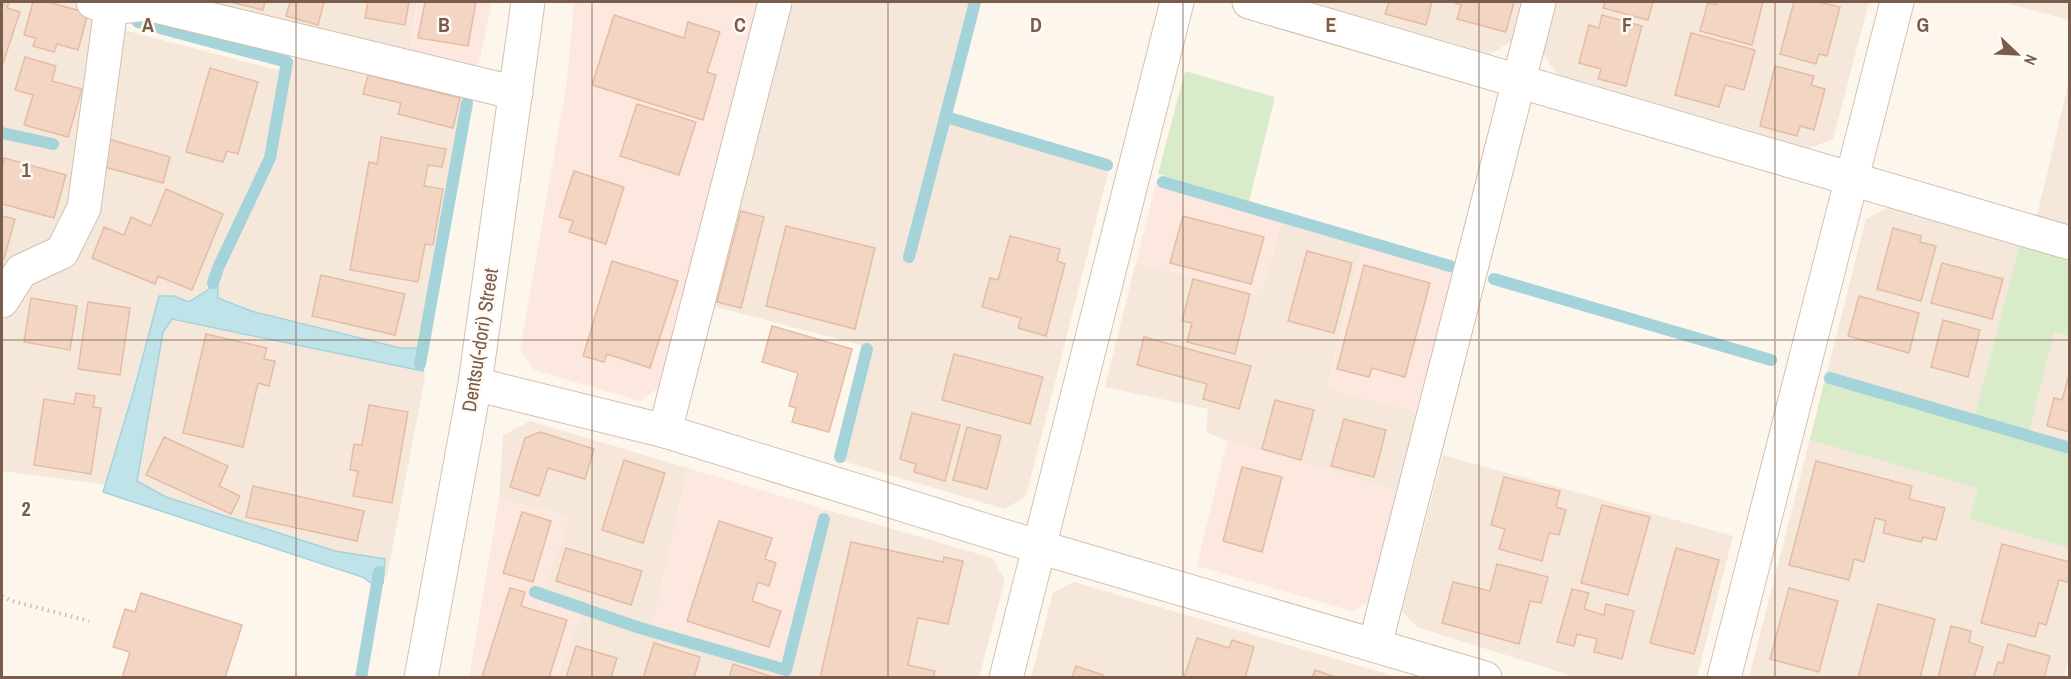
<svg xmlns="http://www.w3.org/2000/svg" width="2071" height="679" viewBox="0 0 2071 679" font-family="'Archivo Narrow',sans-serif">
	<rect width="100%" height="100%" fill="#fdf6ec"/>
	<path fill="#f5e8da" d="M2,2H101L76,199L55,244L2,280Z
		M174,2H417L409,59Z
		M793,2H981L953,114L1111,161L1026,496L1005,509L836,459L861,345L712,306Z
		M1312,2H1522L1511,42L1490,54Z
		M1556,2H1869L1833,139L1810,148L1557,74L1543,54Z
		M2001,2H2069V20Z
		M116,28L277,70L297,57L465,94L420,338L425,377L387,576L117,486L2,471V323L32,276L73,257Z
		M2069,80V226L2037,216Z
		M1891,206L2069,259L2070,656L2064,677L1749,678L1866,219Z
		M1282,219L1362,245L1327,388L1418,412L1398,491L1227,441L1206,432L1208,409L1105,387L1136,262L1261,297Z
		M530,421L688,468L652,628L785,667L824,509L992,558L1005,580L979,677H558L582,605L544,592L569,516L499,499L503,435Z
		M1443,455L1733,536L1697,677H1575L1417,627L1402,611Z
		M1074,582L1397,677L1031,678L1053,593Z"/>
	<path fill="#fde8e0" d="M417,2H492L477,71L409,59Z
		M574,2H759L688,273L660,387L640,401L534,370L520,350L567,81Z
		M1156,182L1282,219L1261,297L1136,262Z
		M1362,245L1453,271L1418,412L1327,388Z
		M1227,441L1398,491L1371,601L1352,611L1197,566Z
		M688,468L824,509L785,667L652,628Z
		M499,499L569,516L544,592L583,605L558,677L469,678Z"/>
	<path fill="#d8ecc9" d="M1185,71L1275,97L1249,201L1158,174Z
		M2020,244L2069,259V336L2054,332L2029,431L2069,443V548L1969,519L1978,488L1810,440L1827,371L1975,415Z"/>
	<path fill="#bfe3e8" stroke="#a5d3da" stroke-width="1.5" d="M218,268V298L251,311L400,348H423L426,353L423,371L172,319L163,332L137,481L166,497L335,551L385,559L383,583L377,587L362,577L103,492L134,390L159,296H174L189,302L208,290Z"/>
	<g fill="none" stroke-linecap="round" stroke-linejoin="round">
		<path stroke="#a5d3da" stroke-width="12" d="M136,6L138,22L287,62L270,158L218,268L213,283
			M946,117L1107,165
			M2,133L53,144
			M1163,182L1450,266
			M909,257L975,2
			M1494,279L1771,360
			M420,364L467,103
			M1830,378L2070,448
			M840,457L867,349
			M535,592L640,628L786,670L824,519
			M361,678L379,572"/>
	</g>
	<path fill="#f3d5c3" stroke="#e6bba3" stroke-width="1.5" d="M2,2H9L7,8L20,12L2,66Z
		M33,2H48L88,13L78,50L57,44L54,52L33,46L36,38L24,35Z
		M231,2H265L263,10Z
		M290,2H324L318,25L286,16Z
		M368,2H409L405,25L365,18Z
		M425,2H476L468,46L418,38Z
		M1389,2H1432L1426,25L1385,14Z
		M1455,2H1514L1506,32L1457,19L1461,5L1455,3Z
		M1605,2H1653L1648,20L1603,8Z
		M1708,2L1716,5L1717,2H1763L1752,45L1700,31Z
		M1794,2H1819L1840,7L1827,56L1819,54L1816,64L1780,54Z
		M614,15L684,38L688,22L720,32L707,72L716,75L703,120L592,85Z
		M1602,15L1642,26L1626,86L1598,79L1601,69L1579,63L1589,25L1599,28Z
		M1691,33L1755,50L1744,90L1725,85L1719,107L1675,95Z
		M25,57L56,66L52,81L82,89L68,137L24,125L33,95L15,90Z
		M1775,66L1814,76L1811,85L1825,89L1814,130L1800,126L1797,136L1760,126Z
		M210,68L258,82L238,154L227,151L223,162L186,152Z
		M368,75L460,98L453,128L398,114L401,103L363,94Z
		M637,104L696,122L679,175L620,156Z
		M381,137L446,149L442,167L428,165L424,186L443,189L433,245L425,244L418,282L350,270L369,162L377,164Z
		M109,139L170,157L163,183L101,166Z
		M4,158L66,175L54,218L2,204V169Z
		M574,171L624,187L606,244L569,232L573,221L559,217Z
		M166,189L223,214L192,290L158,276L155,284L92,258L104,227L124,235L131,217L151,226Z
		M741,211L764,217L741,308L717,302Z
		M2,216L15,219L4,259L2,258Z
		M1183,216L1264,237L1251,284L1170,263Z
		M786,226L875,248L855,329L766,306Z
		M1893,228L1921,236L1920,242L1936,246L1921,301L1877,289Z
		M1010,236L1060,249L1057,261L1065,264L1046,336L1018,328L1021,318L982,307L990,278L998,280Z
		M1307,251L1352,263L1334,333L1288,321Z
		M612,261L678,281L650,368L607,354L604,362L583,356Z
		M1942,263L2003,279L1992,319L1931,303Z
		M1364,265L1430,283L1405,377L1372,368L1369,377L1337,369Z
		M321,275L405,294L395,335L312,316Z
		M1193,279L1250,294L1235,354L1187,342L1192,323L1182,321Z
		M1859,296L1919,313L1909,353L1848,336Z
		M31,298L77,306L70,350L24,342Z
		M88,302L130,308L120,375L78,369Z
		M1943,320L1980,330L1968,377L1931,367Z
		M772,326L852,349L829,432L792,422L796,408L789,406L798,373L762,362Z
		M206,334L267,348L264,359L275,361L269,386L258,383L243,447L183,433Z
		M1144,337L1251,366L1239,409L1203,399L1207,384L1137,365Z
		M954,354L1043,377L1030,424L942,400Z
		M2070,371V432L2047,426L2054,398L2062,400Z
		M76,393L95,396L93,407L101,408L91,474L34,465L44,399L74,404Z
		M1275,400L1314,410L1301,460L1262,449Z
		M369,405L408,412L392,503L353,496L358,471L350,470L354,444L362,445Z
		M912,413L960,425L945,481L914,472L916,464L900,459Z
		M1344,419L1386,430L1374,477L1331,466Z
		M967,427L1001,436L987,489L953,480Z
		M540,432L594,449L585,479L548,468L539,496L510,487L525,438Z
		M164,437L228,466L219,486L240,496L231,514L146,475Z
		M624,460L665,473L643,543L602,530Z
		M1816,461L1912,486L1909,499L1945,508L1936,540L1923,537L1921,542L1883,533L1886,521L1875,518L1864,562L1854,559L1849,580L1789,565Z
		M1242,467L1282,477L1262,552L1223,541Z
		M1504,477L1560,491L1556,507L1566,510L1559,535L1549,533L1542,561L1499,549L1505,529L1491,525Z
		M253,486L364,511L357,541L246,517Z
		M1602,505L1650,517L1628,595L1581,583Z
		M522,512L551,521L533,582L503,573Z
		M719,521L772,538L765,559L776,563L769,586L758,582L752,601L781,611L769,647L687,621Z
		M851,542L943,562L944,557L963,561L948,624L918,618L908,665L935,671L933,678H820Z
		M2002,544L2070,562V583L2059,580L2046,625L2039,623L2035,637L1981,623Z
		M566,548L642,571L631,605L556,581Z
		M1676,548L1719,560L1694,654L1650,643Z
		M1497,564L1548,577L1541,603L1530,601L1519,644L1442,623L1453,582L1490,591Z
		M510,588L525,592L521,606L567,620L549,678L482,677Z
		M1789,588L1838,601L1819,672L1770,659Z
		M1572,589L1589,593L1584,609L1604,615L1606,604L1634,611L1622,659L1594,652L1597,639L1577,634L1574,646L1557,642Z
		M141,593L242,625L225,678H122L130,652L113,647L125,609L135,612Z
		M1878,604L1935,619L1920,678H1858Z
		M1951,626L1971,631L1969,642L1983,647L1974,678H1938Z
		M1197,638L1229,648L1232,640L1254,647L1245,678H1184Z
		M654,643L700,657L694,678H643Z
		M2008,644L2050,656L2044,678H1993L1998,662L2003,663Z
		M576,646L617,658L611,678H566Z
		M733,664L776,678H729Z
		M1076,666L1103,675L1102,678H1072Z
		M1315,670L1338,678H1312Z"/>
	<g fill="none" stroke-linecap="round" stroke-linejoin="round">
		<defs>
			<path id="street" d="M93,2L111,8L147,4L516,93
				M1249,2L2070,243
				M2,301L21,271L62,252L84,208L111,8
				M665,431L775,2
				M1375,645L1539,2"/>
			<path id="secondary" d="M475,384L665,431L1039,547L1485,678
				M421,678L475,384L528,2
				M1006,678L1177,2
				M1724,678L1897,2"/>
		</defs>
		<use href="#street" stroke="#d1beb0" stroke-width="35"/>
		<use href="#secondary" stroke="#d6c0b0" stroke-width="35"/>
		<path stroke="#d9b8a5" stroke-width="4" stroke-dasharray="1.5 4.5" stroke-linecap="butt" d="M2,596L12,601L89,621"/>
		<use href="#street" stroke="#fff" stroke-width="33"/>
		<use href="#secondary" stroke="#fff" stroke-width="33"/>
	</g>
	<path fill="none" stroke="#7a5c4d" stroke-width="1.5" stroke-opacity="0.55" d="M296,2V678M592,2V678M888,2V678M1183,2V678M1479,2V678M1775,2V678M2,340H2070"/>
	<g text-anchor="middle" stroke-width="5" stroke-linejoin="round" paint-order="stroke">
		<g font-size="20" fill="#7a5c4d" stroke="#fffaf3">
			<text transform="translate(480 340) rotate(-81)" y="7">Dentsu(-dori) Street</text>
		</g>
	</g>
	<g font-size="20" text-anchor="middle" font-weight="bold" fill="#7a5c4d" stroke="#fffaf3" stroke-width="5" stroke-linejoin="round" paint-order="stroke">
		<text x="148" y="32">A</text>
		<text x="444" y="32">B</text>
		<text x="740" y="32">C</text>
		<text x="1036" y="32">D</text>
		<text x="1331" y="32">E</text>
		<text x="1627" y="32">F</text>
		<text x="1923" y="32">G</text>
		<text x="26" y="177">1</text>
		<text x="26" y="516">2</text>
	</g>
	<rect width="2071" height="679" fill="none" stroke="#7a5c4d" stroke-width="6"/>
	<g transform="translate(2017 54) rotate(113)" stroke="#fffaf3" stroke-width="4.5" paint-order="stroke">
	<path d="M0-4.5L10 22L0 15L-10 22Z" fill="#7a5c4d"/>
	<text y="-9" font-size="16" font-weight="bold" text-anchor="middle" fill="#7a5c4d">N</text>
	</g>
</svg>
